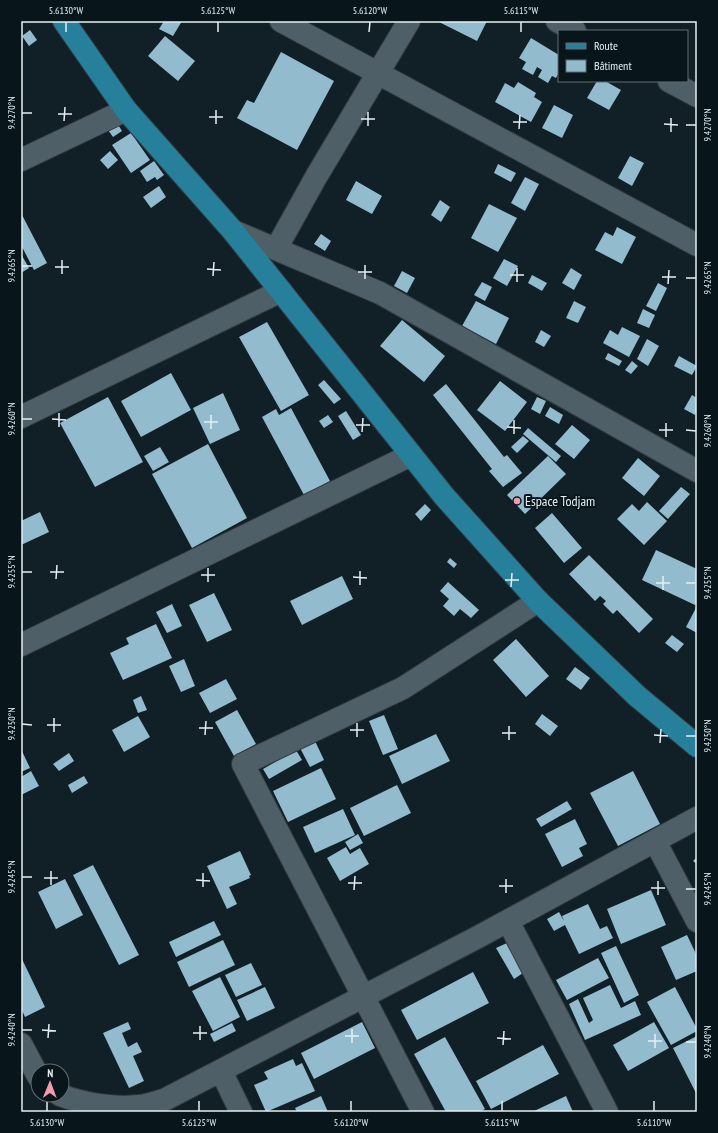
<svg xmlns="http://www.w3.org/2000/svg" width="718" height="1133" viewBox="0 0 718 1133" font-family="'PT Sans Narrow',sans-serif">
	<rect width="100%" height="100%" fill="#112026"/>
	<path fill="#92bbce" d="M164,21H182L173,36L159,29Z
		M437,21H487L477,41Z
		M30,30L37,40L29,46L22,36Z
		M165,36L195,61L178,81L148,56Z
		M531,38L559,55V72L556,78L552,76L548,83L538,77L542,70L537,67L533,75L522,69L526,62L519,58Z
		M281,52L334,81L297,150L237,118L247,100L254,103Z
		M597,81H605L621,90L609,110L587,98Z
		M518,82L536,93L534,97L542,102L531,122L495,102L505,83L514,88Z
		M554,105L573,115L562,138L542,128Z
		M117,123L122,131L113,137L108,130Z
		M131,133L150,160L131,173L112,145Z
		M110,151L118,160L108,169L100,160Z
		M630,156L644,163L632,186L618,178Z
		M154,161L164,175L157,180L155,177L147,182L140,171Z
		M498,164L516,173L511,182L494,173Z
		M525,177L539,184L525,211L511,203Z
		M356,181L382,196L372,214L346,200Z
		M159,186L166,197L151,208L143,197Z
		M440,200L450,207L441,222L431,215Z
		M489,204L517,218L498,252L471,238Z
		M21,213L47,263L34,270L21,245Z
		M617,227L636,237L622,264L595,250L605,232L613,236Z
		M321,234L331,241L325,251L314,244Z
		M21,254L29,268L21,273Z
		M504,259L518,266L507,286L493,278Z
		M571,268L582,275L574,290L562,283Z
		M402,271L415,278L407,293L394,286Z
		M532,275L547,283L542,291L528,283Z
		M482,282L492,287L485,301L474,295Z
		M658,283L667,288L656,311L646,306Z
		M476,301L509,318L496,344L462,326Z
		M574,301L586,307L578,323L566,318Z
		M643,309L655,315L649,328L637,323Z
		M402,320L445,356L424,382L380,346Z
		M267,322L309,395L281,411L239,337Z
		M622,327L640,336L629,357L603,343L610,330L618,335Z
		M541,330L551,336L544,347L535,342Z
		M647,339L659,346L648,366L637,359Z
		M608,353L622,361L619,366L605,359Z
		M679,356L697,366L692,375L674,366Z
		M632,361L638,366L631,374L625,370Z
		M171,373L191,410L141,437L121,401Z
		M324,380L341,399L334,404L318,385Z
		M500,381L527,402L505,431L477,410Z
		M446,384L504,457L507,455L522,473L503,487L489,471L492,469L433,395Z
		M223,393L240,430L210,444L193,408Z
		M692,395L697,398V410L695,415L684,409Z
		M108,397L143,462L95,487L60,423Z
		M537,397L546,401L540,414L531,409Z
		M550,407L563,415L559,424L545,416Z
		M291,408L330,481L304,495L262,417L276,409L279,415Z
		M346,411L361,435L353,440L338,416Z
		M328,415L333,422L324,428L319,421Z
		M572,425L590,440L574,459L555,444Z
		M528,428L561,456L556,462L523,434Z
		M523,436L529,441L517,453L511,447Z
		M208,444L247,518L192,548L152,474Z
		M160,447L169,462L153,471L144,456Z
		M548,456L566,474L525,514L507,495Z
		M638,458L660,476L644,496L622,478Z
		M681,487L690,494L668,519L659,511Z
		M647,502L667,521L644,545L617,519L632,504L639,511Z
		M425,504L431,510L421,521L415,514Z
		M40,512L49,532L21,545V521Z
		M552,513L582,548L564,563L535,528Z
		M656,550L697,569V602L695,605L642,580Z
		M589,555L653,619L639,633L617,610L613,614L603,604L606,601L600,596L595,601L569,574Z
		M450,558L457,564L454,568L447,562Z
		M342,576L353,599L302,625L290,601Z
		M448,582L479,610L471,618L460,609L454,616L443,606L449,599L440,591Z
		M214,593L232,630L207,642L189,605Z
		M172,604L182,626L167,633L156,612Z
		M697,606V633L686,627Z
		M156,624L172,658L123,680L110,653L129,644L126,638Z
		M672,635L684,644L677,652L665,643Z
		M516,639L549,676L526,697L493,660Z
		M184,659L195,686L181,692L169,666Z
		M575,667L590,678L581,690L566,679Z
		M226,679L237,699L210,713L199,693Z
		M141,696L147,710L138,713L133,700Z
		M237,710L256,744L234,756L215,722Z
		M542,714L558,726L550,736L535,724Z
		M384,715L398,749L383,755L369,721Z
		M138,716L150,737L124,752L112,730Z
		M436,734L450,761L402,784L389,756Z
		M315,741L324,760L310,767L300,748Z
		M21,749L30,768L21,772Z
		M296,750L302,760L269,779L263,769Z
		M69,753L74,761L59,771L53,764Z
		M321,768L336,799L288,822L273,791Z
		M31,771L39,786L21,795V777Z
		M633,771L660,824L618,846L590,793Z
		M84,776L88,783L72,793L68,785Z
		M397,785L411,813L364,836L350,808Z
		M567,801L572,809L541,827L536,819Z
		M343,809L355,835L315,853L303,827Z
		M575,819L587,844L579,848L583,856L562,867L545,834Z
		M358,834L363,843L350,850L345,842Z
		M346,847L350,854L360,848L369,864L340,881L327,858Z
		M240,851L251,875L249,876L250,878L229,887L237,904L227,909L207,866Z
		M697,857V864L693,861Z
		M93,865L139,955L119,965L73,875Z
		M65,879L83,915L56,929L38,892Z
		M651,890L666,925L621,944L607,909Z
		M588,904L600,929L607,926L613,938L579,954L565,925L554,931L547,919L559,912L564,921L562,916Z
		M214,921L221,935L176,957L169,942Z
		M687,935L697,956V971L676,980L661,947Z
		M223,940L235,965L189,987L177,962Z
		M507,943L523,973L514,979L496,948Z
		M616,946L639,995L624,1003L601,953Z
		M21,957L45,1007L25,1017L21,1008Z
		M598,958L609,978L567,1000L556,980Z
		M251,963L262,985L236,997L225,975Z
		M473,972L489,1003L417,1040L401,1010Z
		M220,977L240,1017L213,1031L192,991Z
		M610,985L621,1008L635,1001L641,1015L585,1040L569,1004L578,999L589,1023L593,1020L583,998Z
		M265,987L275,1008L247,1021L237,1000Z
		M675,987L697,1029V1031L671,1045L647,1002Z
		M128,1022L131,1029L122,1033L128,1047L137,1042L142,1052L133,1056L144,1081L129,1088L103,1033Z
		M362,1022L375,1048L314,1079L301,1053Z
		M654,1022L669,1048L628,1071L613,1045Z
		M232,1023L236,1031L214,1042L210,1034Z
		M697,1036V1095L673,1048Z
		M445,1037L485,1109L480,1112H446L414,1054Z
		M543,1045L559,1074L491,1109L476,1081Z
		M293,1059L296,1066L302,1063L315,1091L266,1112L254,1085L268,1079L264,1072Z
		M321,1096L328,1112H297L295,1108Z
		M566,1096L573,1112H532Z"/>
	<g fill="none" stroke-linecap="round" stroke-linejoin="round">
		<defs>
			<path id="minor" d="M281,21L697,245
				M557,21L575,31
				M669,81L697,96
				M21,160L126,110
				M233,231L380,293L697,471
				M276,249L316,177L409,21
				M21,417L281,291
				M21,645L411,455
				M655,841L697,921
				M508,921L607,1112
				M21,1044L38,1076
				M221,1071L241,1112
				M60,1095C84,1104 114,1109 140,1106C148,1105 156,1102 164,1100L478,937L697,818
				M423,1112L243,764L403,688L538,601"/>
			<path id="major" d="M64,21L126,110L233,231L444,496L538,601L637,696L697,746"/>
		</defs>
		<use href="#minor" stroke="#323c41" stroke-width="24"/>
		<use href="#major" stroke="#323c41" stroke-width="24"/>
		<use href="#minor" stroke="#4f5f67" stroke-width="22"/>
		<use href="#major" stroke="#267f9b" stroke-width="22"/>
	</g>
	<path fill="none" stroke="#e5eff3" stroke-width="1.5" d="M66,32V22M218,32V22M369,32L370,22M521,32V22M22,113H32M58,114H72M209,117H223M361,119H375M64,121L65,107M513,122H527M216,124V110M664,124L678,125M686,125H696M368,126V112M519,129L520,115M671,132V118M22,266H32M55,267H69M207,269L221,270M358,272H372M62,274V260M510,275H524M213,276L214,262M662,277H676M686,278H696M365,279V265M517,282V268M668,284L669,270M22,419H32M52,419L66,420M204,422H218M356,425H370M59,427V413M507,427L521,428M211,429V415M659,430H673M686,430L696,431M362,432L363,418M514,434V420M666,437V423M22,572H32M50,572H64M201,575H215M353,577L367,578M56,579L57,565M505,580H519M208,582V568M656,583H670M686,583H696M360,585V571M511,587L512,573M663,590V576M22,724L32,725M47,725H61M199,728H213M350,730H364M54,732V718M502,733H516M205,735L206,721M654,735L668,736M686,736H696M357,737V723M509,740V726M660,743L661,729M22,877H32M44,878H58M196,880L210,881M348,883H362M51,885V871M499,886H513M203,887V873M651,888H665M686,889H696M354,890L355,876M506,893V879M658,895V881M22,1030H32M42,1030L56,1031M193,1033H207M345,1036H359M48,1038L49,1024M497,1038L511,1039M200,1040V1026M648,1041H662M686,1042H696M352,1043V1029M503,1045L504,1031M655,1048V1034M47,1111V1101M199,1111V1101M351,1111V1101M502,1111V1101M654,1111V1101"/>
	<circle fill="#f39aac" stroke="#08161c" stroke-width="1.5" cx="517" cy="501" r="4"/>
	<g text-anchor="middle" stroke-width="4" stroke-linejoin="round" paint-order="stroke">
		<g font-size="14" fill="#e5eff3" stroke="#08161c" text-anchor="start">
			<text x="525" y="506">Espace Todjam</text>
		</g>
	</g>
	<rect width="718" height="1133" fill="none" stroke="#08161c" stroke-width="44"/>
	<rect x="558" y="30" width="130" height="52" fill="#08161c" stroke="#606d72"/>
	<rect x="566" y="43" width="20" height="6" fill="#267f9b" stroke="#606d72"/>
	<text x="594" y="50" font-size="12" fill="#e5eff3">Route</text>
	<rect x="566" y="60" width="20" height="12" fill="#92bbce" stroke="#606d72"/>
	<text x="594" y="70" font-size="12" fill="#e5eff3">Bâtiment</text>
	<g transform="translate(50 1083) rotate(1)"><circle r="19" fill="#08161c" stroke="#606d72"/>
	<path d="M0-3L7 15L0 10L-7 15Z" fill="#f39aac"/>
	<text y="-6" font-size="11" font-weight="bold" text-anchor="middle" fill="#e5eff3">N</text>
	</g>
	<rect x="22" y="22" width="674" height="1089" fill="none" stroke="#e5eff3" stroke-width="1.5"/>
	<g font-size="10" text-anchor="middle" fill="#e5eff3">
		<text x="66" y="14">5.6130°W</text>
		<text x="218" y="14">5.6125°W</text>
		<text x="370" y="14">5.6120°W</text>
		<text x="521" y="14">5.6115°W</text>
		<text transform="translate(11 113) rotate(-90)" y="4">9.4270°N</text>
		<text transform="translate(707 125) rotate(-90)" y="4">9.4270°N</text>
		<text transform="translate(11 266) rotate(-90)" y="4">9.4265°N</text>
		<text transform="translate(707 278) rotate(-90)" y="4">9.4265°N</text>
		<text transform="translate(11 419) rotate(-90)" y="4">9.4260°N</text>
		<text transform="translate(707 431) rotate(-90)" y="4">9.4260°N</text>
		<text transform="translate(11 572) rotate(-90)" y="4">9.4255°N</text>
		<text transform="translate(707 583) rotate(-90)" y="4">9.4255°N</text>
		<text transform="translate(11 724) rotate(-90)" y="4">9.4250°N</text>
		<text transform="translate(707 736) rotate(-90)" y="4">9.4250°N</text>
		<text transform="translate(11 877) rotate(-90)" y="4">9.4245°N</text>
		<text transform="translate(707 889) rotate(-90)" y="4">9.4245°N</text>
		<text transform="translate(11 1030) rotate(-90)" y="4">9.4240°N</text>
		<text transform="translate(707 1042) rotate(-90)" y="4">9.4240°N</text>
		<text x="47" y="1126">5.6130°W</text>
		<text x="199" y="1126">5.6125°W</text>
		<text x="351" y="1126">5.6120°W</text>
		<text x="502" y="1126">5.6115°W</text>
		<text x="654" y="1126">5.6110°W</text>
	</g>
</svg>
